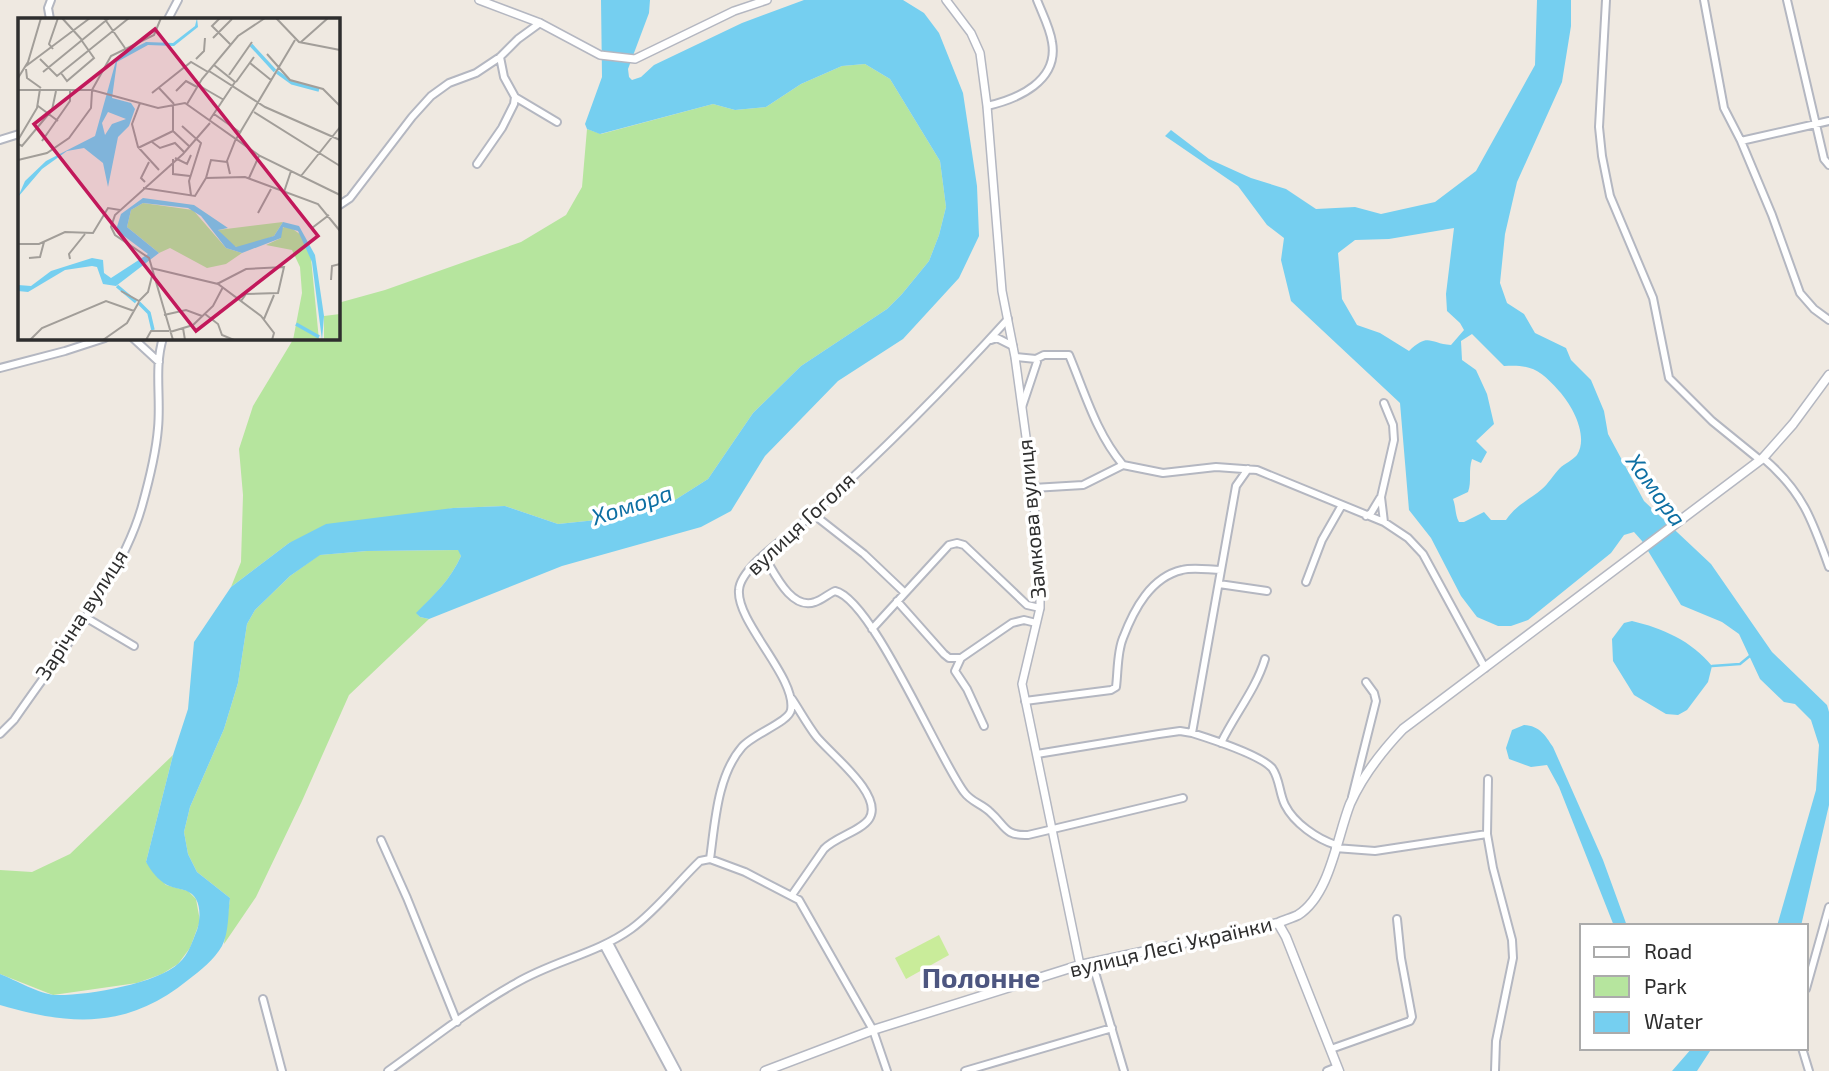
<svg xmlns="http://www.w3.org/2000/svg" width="1829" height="1071" viewBox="0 0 1829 1071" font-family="'Exo 2',sans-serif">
	<rect width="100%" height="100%" fill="#efe9e1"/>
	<path fill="#b6e59e" d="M865,64L890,79L940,161L946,207L939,235L929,261L902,294L887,309L801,366L753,413L708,479L675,500L606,519L558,524L505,506L453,508L289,543L231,587L241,562L243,495L239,449L253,406L294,338H338V303L385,290L521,242L566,215L582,187L587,129L601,134L713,104L735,110L766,107L801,84L842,66Z
		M459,550L461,556C451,579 434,595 417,613L420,617L429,619L349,695L302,801L256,897L224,944L230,898L197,872L188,854L184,832L190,807L224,729L238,683L247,624L255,610L290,576L319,555L367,551Z
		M173,755L146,862L166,885L188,891L196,899L200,921L190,948L178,964L162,974L137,983L53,995L0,974V870L32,872L70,854Z"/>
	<path fill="#c9ec9a" d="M939,935L949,955L906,979L895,958Z"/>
	<path fill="#75cff0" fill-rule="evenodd" d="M601,0H650L649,13L628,69L629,77L632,80L641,77L654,65L742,23L804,0H903L924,13L939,33L963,93L977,186L979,236L959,278L903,339L838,381L765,456L731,511L701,527L562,566L429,619L420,617L416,613C434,595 451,579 461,556L458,550L367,551L320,555L290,576L255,610L247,624L238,683L224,729L190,807L184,832L188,854L197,872L230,898C228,912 229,933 222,946C214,960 201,970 188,980C128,1029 71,1026 0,1005V974C15,980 40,994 55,995C85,996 157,984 179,963C189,954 192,942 197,930C200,921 201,908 196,899C190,888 177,890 167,885C158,880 151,871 146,862L173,755L188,709L194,642L231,587L289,543L326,524L453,508L505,506L558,524L606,519L675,500L708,479L753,413L801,366L887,309L902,294L929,261L939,235L946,207L940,161L890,79L865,64L842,66L801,84L766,107L735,110L713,104L600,134L587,129L585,124L602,77Z
		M1537,0H1571V26L1562,82L1517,182L1505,234L1500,283L1507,303L1524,314L1535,333L1566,348L1571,360L1591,380L1604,411L1608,434L1644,501L1711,564L1772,652L1827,705L1829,712V805L1801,926H1777L1816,790L1819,745L1811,720L1795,704L1784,702L1760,679L1739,634L1722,622L1681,605L1642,541L1634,532L1624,535L1611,553L1528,620L1511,626H1498L1477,617L1461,596L1431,538L1409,510L1400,403L1291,301L1281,260L1284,238L1267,225L1238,186L1165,136L1171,130L1209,159L1251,178L1286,189L1316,209L1355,207L1381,214L1435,202L1476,171L1535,65ZM1454,228L1446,294L1447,311L1460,323L1464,330L1451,345C1430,344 1429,332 1409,351L1380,333L1357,325L1342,299L1338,253L1355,240L1389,239ZM1472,334L1504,366C1532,364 1541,371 1559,391C1572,405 1589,436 1577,455C1573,460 1564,464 1560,468C1553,475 1549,483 1542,489C1529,500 1516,505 1506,520H1491L1484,512L1464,522H1459C1455,515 1456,507 1453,499L1468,492C1472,481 1468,471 1472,459L1481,463L1487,452L1476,441L1494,424L1487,394L1476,370L1462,360L1461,341Z
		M1632,621C1662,628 1692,641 1712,666L1708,682L1687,710L1678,715L1666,714L1634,695L1613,661L1612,639L1624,623Z
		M1524,725C1540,726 1545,735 1553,747L1603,860L1627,926H1614L1559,787L1547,765L1531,767L1509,759L1506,748L1512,730Z
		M1692,1048H1712L1697,1071H1672Z"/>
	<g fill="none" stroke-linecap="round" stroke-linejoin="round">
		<path stroke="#75cff0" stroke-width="2.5" d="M1712,666L1740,664L1751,655"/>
		<defs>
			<path id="minor" d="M1606,0L1599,127L1602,156L1610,196L1653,298L1669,378L1712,421L1760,460
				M1704,0L1724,108L1741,141L1772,215L1800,293L1814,309L1829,320
				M1787,0L1824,159L1829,165
				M50,19L48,8L51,0
				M168,19L178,0
				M515,97L557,122
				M987,106C1018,99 1059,81 1052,42C1050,28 1042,13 1037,0
				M0,140L19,134
				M1741,141L1829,121
				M477,164L502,128L514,104L515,97L504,77L500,57
				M338,206L350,198L412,117L431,96L449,83L476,73L500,57L518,39L540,23
				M133,338L159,362
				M991,340L997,338L1013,346
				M1015,357L1036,359L1037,362L1022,407
				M1036,359L1044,355H1069C1085,393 1096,433 1123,465
				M0,368L65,351L105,338
				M1763,458C1802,491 1812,519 1829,567
				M1033,488L1083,485L1123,465L1163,473L1216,467L1257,470L1384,522L1408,538L1423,554L1485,668
				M813,514L864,554L905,593
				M1366,516L1371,513L1380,498
				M1384,522L1381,497L1394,440L1393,425L1384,403
				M764,556C774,572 791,611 815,602C822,600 828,594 835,591C872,599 938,757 964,792C971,802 982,804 990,812C1006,826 1004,836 1028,835L1183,798
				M1306,582L1322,540L1342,505
				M1219,584L1267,591
				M897,601L944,654L949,658H961
				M85,617L134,646
				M872,629L949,545L957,543L964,545L1027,605L1040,608
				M792,699C800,711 807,724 816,736C828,752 885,795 869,819C861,831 835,837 824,849L792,895
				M1025,701L1111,690L1116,687C1118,672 1117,652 1123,638C1134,609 1151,577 1182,570C1194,567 1209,570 1221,570
				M984,726L967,689L955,671L961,658L1012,623L1024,620L1036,623
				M1192,733L1236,486L1248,469
				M0,734L14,720C57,657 122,578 142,506C149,481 156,453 158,428C161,398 154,367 163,338
				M1221,743C1235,714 1256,689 1265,659
				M1037,754L1159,734L1180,731L1192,733C1211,739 1259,754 1272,768C1280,779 1279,793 1285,805C1294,823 1317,839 1336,845
				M1488,779L1487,834L1493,868L1512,940L1513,958L1496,1041L1495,1071
				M1352,797L1376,701L1374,693L1366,682
				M381,840L407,898L457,1022
				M1335,848L1375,851L1487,834
				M710,859C715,823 717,776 742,747C753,734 789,722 791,710C797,678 736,622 739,590C740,570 777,544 792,532C868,466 940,394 1008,319
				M710,859L745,872L799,900L873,1030L887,1071
				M609,943L677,1071
				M604,946L671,1071
				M1092,962L1124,1071
				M1806,989L1829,907
				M263,999L282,1071
				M1802,1048L1809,1071
				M1331,1049L1410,1021L1412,1017L1401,958L1397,919
				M388,1071C430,1041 471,1008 516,983C553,961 596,954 631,929C657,910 677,883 700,861L710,859
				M965,1071L1112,1028
				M1327,1071L1337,1067"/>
			<path id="tertiary" d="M479,0L540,23L600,55L635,59L734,11L767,0
				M946,0L971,33L980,53L987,106L1002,291L1015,357L1033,488L1040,590V608L1022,684L1080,965"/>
			<path id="secondary" d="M1278,923L1286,937L1339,1071
				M765,1071L873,1030L1080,965L1278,923C1284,920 1292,918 1298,915C1330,895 1337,837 1350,804C1362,777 1383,750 1403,729L1763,458L1793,424L1829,375"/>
		</defs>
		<use href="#minor" stroke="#b4b7c1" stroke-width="10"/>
		<use href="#tertiary" stroke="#b4b7c1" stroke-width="10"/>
		<use href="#secondary" stroke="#b4b7c1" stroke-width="11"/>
		<use href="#minor" stroke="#fff" stroke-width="6"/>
		<use href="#tertiary" stroke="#fff" stroke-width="7"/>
		<use href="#secondary" stroke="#fff" stroke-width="8"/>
	</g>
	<g text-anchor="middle" stroke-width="7" stroke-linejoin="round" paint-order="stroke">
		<g font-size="21" fill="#2e2e2e" stroke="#fff">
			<text transform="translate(1032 519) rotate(-95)" y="7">Замкова вулиця</text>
			<text transform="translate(801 524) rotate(-43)" y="7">вулиця Гоголя</text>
			<text transform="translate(82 615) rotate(-57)" y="7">Зарічна вулиця</text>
			<text transform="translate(1171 947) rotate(-13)" y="7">вулиця Лесі Українки</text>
		</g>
		<g font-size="23" font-style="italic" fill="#0d6fa3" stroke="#fff">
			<text transform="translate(1656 490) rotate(54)" y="8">Хомора</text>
			<text transform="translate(632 505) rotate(-18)" y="8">Хомора</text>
		</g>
		<g font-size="28" font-weight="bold" fill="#4d5680" stroke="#fff">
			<text x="981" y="988">Полонне</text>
		</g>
	</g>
	<g transform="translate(18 18)">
		<rect width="322" height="322" fill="#efe9e1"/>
		<path d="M125,185L175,192L208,230L224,235L208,246L189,250L152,230L141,235L109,209L113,192ZM265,204L256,218L225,230L213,228L200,212ZM269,207L286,219L293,240L301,322H275L284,275L282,249L274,232L248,227L263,220V211ZM322,296V322H306V298Z" fill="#b6e59e"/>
		<path d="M179,0L180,9L156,28L130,27L99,44L94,80L113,85L117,91L111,108L100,119L90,169L85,145L66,130L49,133L24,151L0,179L7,163L28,143L77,118L99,39L128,24L155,25L177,8ZM90,94L108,101L94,106L87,117L84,105ZM125,180L176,187L210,210L200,212L218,229L256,218L265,204L281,208L297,237L306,298L304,322L294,244L280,213L265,209L263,220L224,235L208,230L183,198L170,190L125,185L113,192L109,209L141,235L98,268L85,266L79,249L74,248L47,252L10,274L0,273V267L13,268L33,253L74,240L85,242L86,255L93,260L130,236L98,212L103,196Z" fill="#75cff0" fill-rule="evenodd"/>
		<path fill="none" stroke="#75cff0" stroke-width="3.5" d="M233,27L257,53M259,54L274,65L301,72M99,268L118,284M121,285L131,295L135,312M278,306L301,319"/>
		<path fill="none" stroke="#a29e99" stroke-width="2" d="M44,0L64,22M86,0L107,30M202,0L194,8L212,26M258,0L281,24L322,32M195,20L214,1M283,24L310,0M35,31L31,26L40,0M249,36L272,62L305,71L322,88M22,41L39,58L111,0M178,41L186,33L187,20M232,45L253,62M8,48L72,0M8,51L9,60L23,70M191,53L247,89L322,122M25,54L91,0M43,55L49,63L76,40L64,23M211,57L234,24M0,60L10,44L23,0M218,64L236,39M180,67L206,82M141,70L156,86M0,72H74L140,90L167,85L242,138L322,177M74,72L93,38L136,17L143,0M158,73L168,63L179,69M134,75L173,44L190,54M122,85L114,106L120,129L141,152M169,86L184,61L220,18L247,0M155,87V113L172,129M20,88L40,103M236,94L322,148M196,96L223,115M191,103L217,64L196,47M164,108L183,125L171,163L173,177M0,122L19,90L22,71M24,123L52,83V72M134,124L142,130L157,125L167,135M0,126L4,128L34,92L38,73M120,130L155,113M157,140L169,146L173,137M155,141V156L172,158M0,142L29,135L51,120L73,90L74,73M212,156L209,143L217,123L277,22M283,158L322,109M188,160L193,142L209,144M231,160L241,138M127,164L123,160L131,144M125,170L177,178L188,160L227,159L300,186L322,213M266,174L273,153M240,195L253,171M294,210L311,197M0,226H21L47,214L75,215L90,190L102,192M11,240L22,239L26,224M52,241L51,236L67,216M133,250L200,266L243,298L256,315L254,322M313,262L314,248L322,246M199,266L228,251L266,249L260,275L228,276L223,283M103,273L121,283L130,274L134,258M187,296L200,306L204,317L216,322M146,297L168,292L184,298M246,301L256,277M165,310L167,322H178M152,314L175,307L195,288L205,269M12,322L24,310L88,283L116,293M85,322L109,305L121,284M128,322L133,313H151M155,322L131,240L97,217L93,209L97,197L165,136L192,105"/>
		<path fill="#c2185b" fill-opacity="0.15" stroke="#c2185b" stroke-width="3.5" d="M137,11L300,218L178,313L16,106Z"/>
		<rect width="322" height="322" fill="none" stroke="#2e2e2e" stroke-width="3.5"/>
	</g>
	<rect x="1580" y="924" width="228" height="126" fill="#ffffff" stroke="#ababab" stroke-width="2"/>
	<rect x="1594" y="947" width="35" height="10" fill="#ffffff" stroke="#ababab" stroke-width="2"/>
	<text x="1644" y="959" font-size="21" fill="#2e2e2e">Road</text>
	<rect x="1594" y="976" width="35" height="21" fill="#b6e59e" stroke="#ababab" stroke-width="2"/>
	<text x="1644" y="994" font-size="21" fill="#2e2e2e">Park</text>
	<rect x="1594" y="1012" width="35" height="21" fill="#75cff0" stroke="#ababab" stroke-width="2"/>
	<text x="1644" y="1029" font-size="21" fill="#2e2e2e">Water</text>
</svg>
